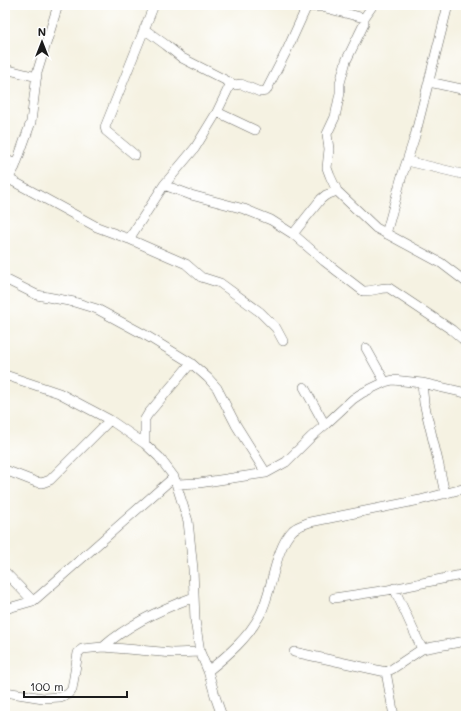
<svg xmlns="http://www.w3.org/2000/svg" width="471" height="721" viewBox="0 0 471 721" font-family="Mali,sans-serif">
	<rect width="100%" height="100%" fill="#fff"/>
	<filter id="ink" filterUnits="userSpaceOnUse"><feTurbulence type="fractalNoise" baseFrequency=".025" numOctaves="2"/><feDisplacementMap in="SourceGraphic" scale="8" xChannelSelector="R" yChannelSelector="G"/><feConvolveMatrix kernelMatrix="1 2 1 2 8 2 1 2 1" color-interpolation-filters="sRGB"/></filter>
	<filter id="wash" filterUnits="userSpaceOnUse"><feTurbulence type="fractalNoise" baseFrequency=".012" numOctaves="4" result="noise"/><feDisplacementMap in="SourceGraphic" scale="16" xChannelSelector="R" yChannelSelector="G"/><feGaussianBlur stdDeviation="0.9" result="paint"/><feColorMatrix in="noise" values="0 0 0 0 0 0 0 0 0 0 0 0 0 0 0 0 0 1.4 0 .05"/><feComposite in="paint" operator="in"/></filter>
	<g filter="url(#wash)">
		<rect width="100%" height="100%" fill="#f5f2e2"/>
	</g>
	<g filter="url(#ink)">
		<g fill="none" stroke-linecap="round" stroke-linejoin="round">
			<defs>
				<path id="minor" d="M292,5L322,7L364,18
					M144,29L166,45L182,58L231,83
					M5,69L37,77
					M429,82L466,90
					M217,112L255,130
					M135,155L106,131L105,127L154,5
					M5,159L13,163L15,167
					M407,161L466,175
					M9,179L97,227L129,239L186,264L201,277L220,283L260,312L276,328L283,341
					M5,185L15,167L31,122L37,73L58,5
					M164,185L191,195L244,209L271,220L293,234L324,261L363,291C372,292 380,287 389,288L452,330L466,342
					M335,186L337,191L376,228L441,263L466,282
					M337,191L330,176L327,168L329,149L327,134L335,117L340,93V83L346,61L364,24V18L373,5
					M293,234L321,199L326,195L337,191
					M386,234L401,179L415,136L448,5
					M129,239L164,185L195,148L217,112L231,83L235,85L241,84L260,92L266,91L287,50L307,6
					M5,279L37,295L74,302L97,309L147,336L191,363L208,378L217,388L236,425L266,473
					M366,348L385,382
					M5,375L59,393L110,420L145,444L159,457L174,477L188,521L193,569L195,620L200,652L208,671L216,699L222,716
					M422,383L424,403L438,461L445,494
					M304,387L325,425
					M145,444V419L148,414L191,363
					M5,470L36,482L42,483L50,480L110,420
					M177,484L199,483L266,473L286,462L311,437L325,425L353,399L362,393L385,382L393,380L422,383L466,393
					M5,572L33,601
					M394,588L422,649
					M334,598L388,590L466,574
					M5,609L33,601L38,597L174,477
					M103,647C129,624 161,609 194,597
					M294,652L386,672L394,716
					M208,671C228,655 248,638 260,615C273,590 274,549 293,530C298,526 305,524 310,522L420,500L466,488
					M386,672L392,669L422,649L466,641
					M5,692L43,698L60,697L68,694L72,689L78,653L82,649L103,647L173,653L200,652"/>
			</defs>
			<use href="#minor" stroke="#686761" stroke-width="10"/>
			<use href="#minor" stroke="#fff" stroke-width="9"/>
		</g>
	</g>
	<rect width="471" height="721" fill="none" stroke="#fff" stroke-width="20"/>
	<g transform="translate(42 42)" stroke="#ffffff" stroke-width="3" paint-order="stroke">
	<path d="M0-3L7 15L0 10L-7 15Z" fill="#1c1c1c"/>
	<text y="-6" font-size="11" font-weight="bold" text-anchor="middle" fill="#1c1c1c">N</text>
	</g>
	<path d="M24 691v6h103v-6" fill="none" stroke="#1c1c1c" stroke-width="2"/>
	<text x="30" y="691" font-size="12" fill="#1c1c1c" stroke="#ffffff" stroke-width="3" paint-order="stroke">100 m</text>
</svg>
